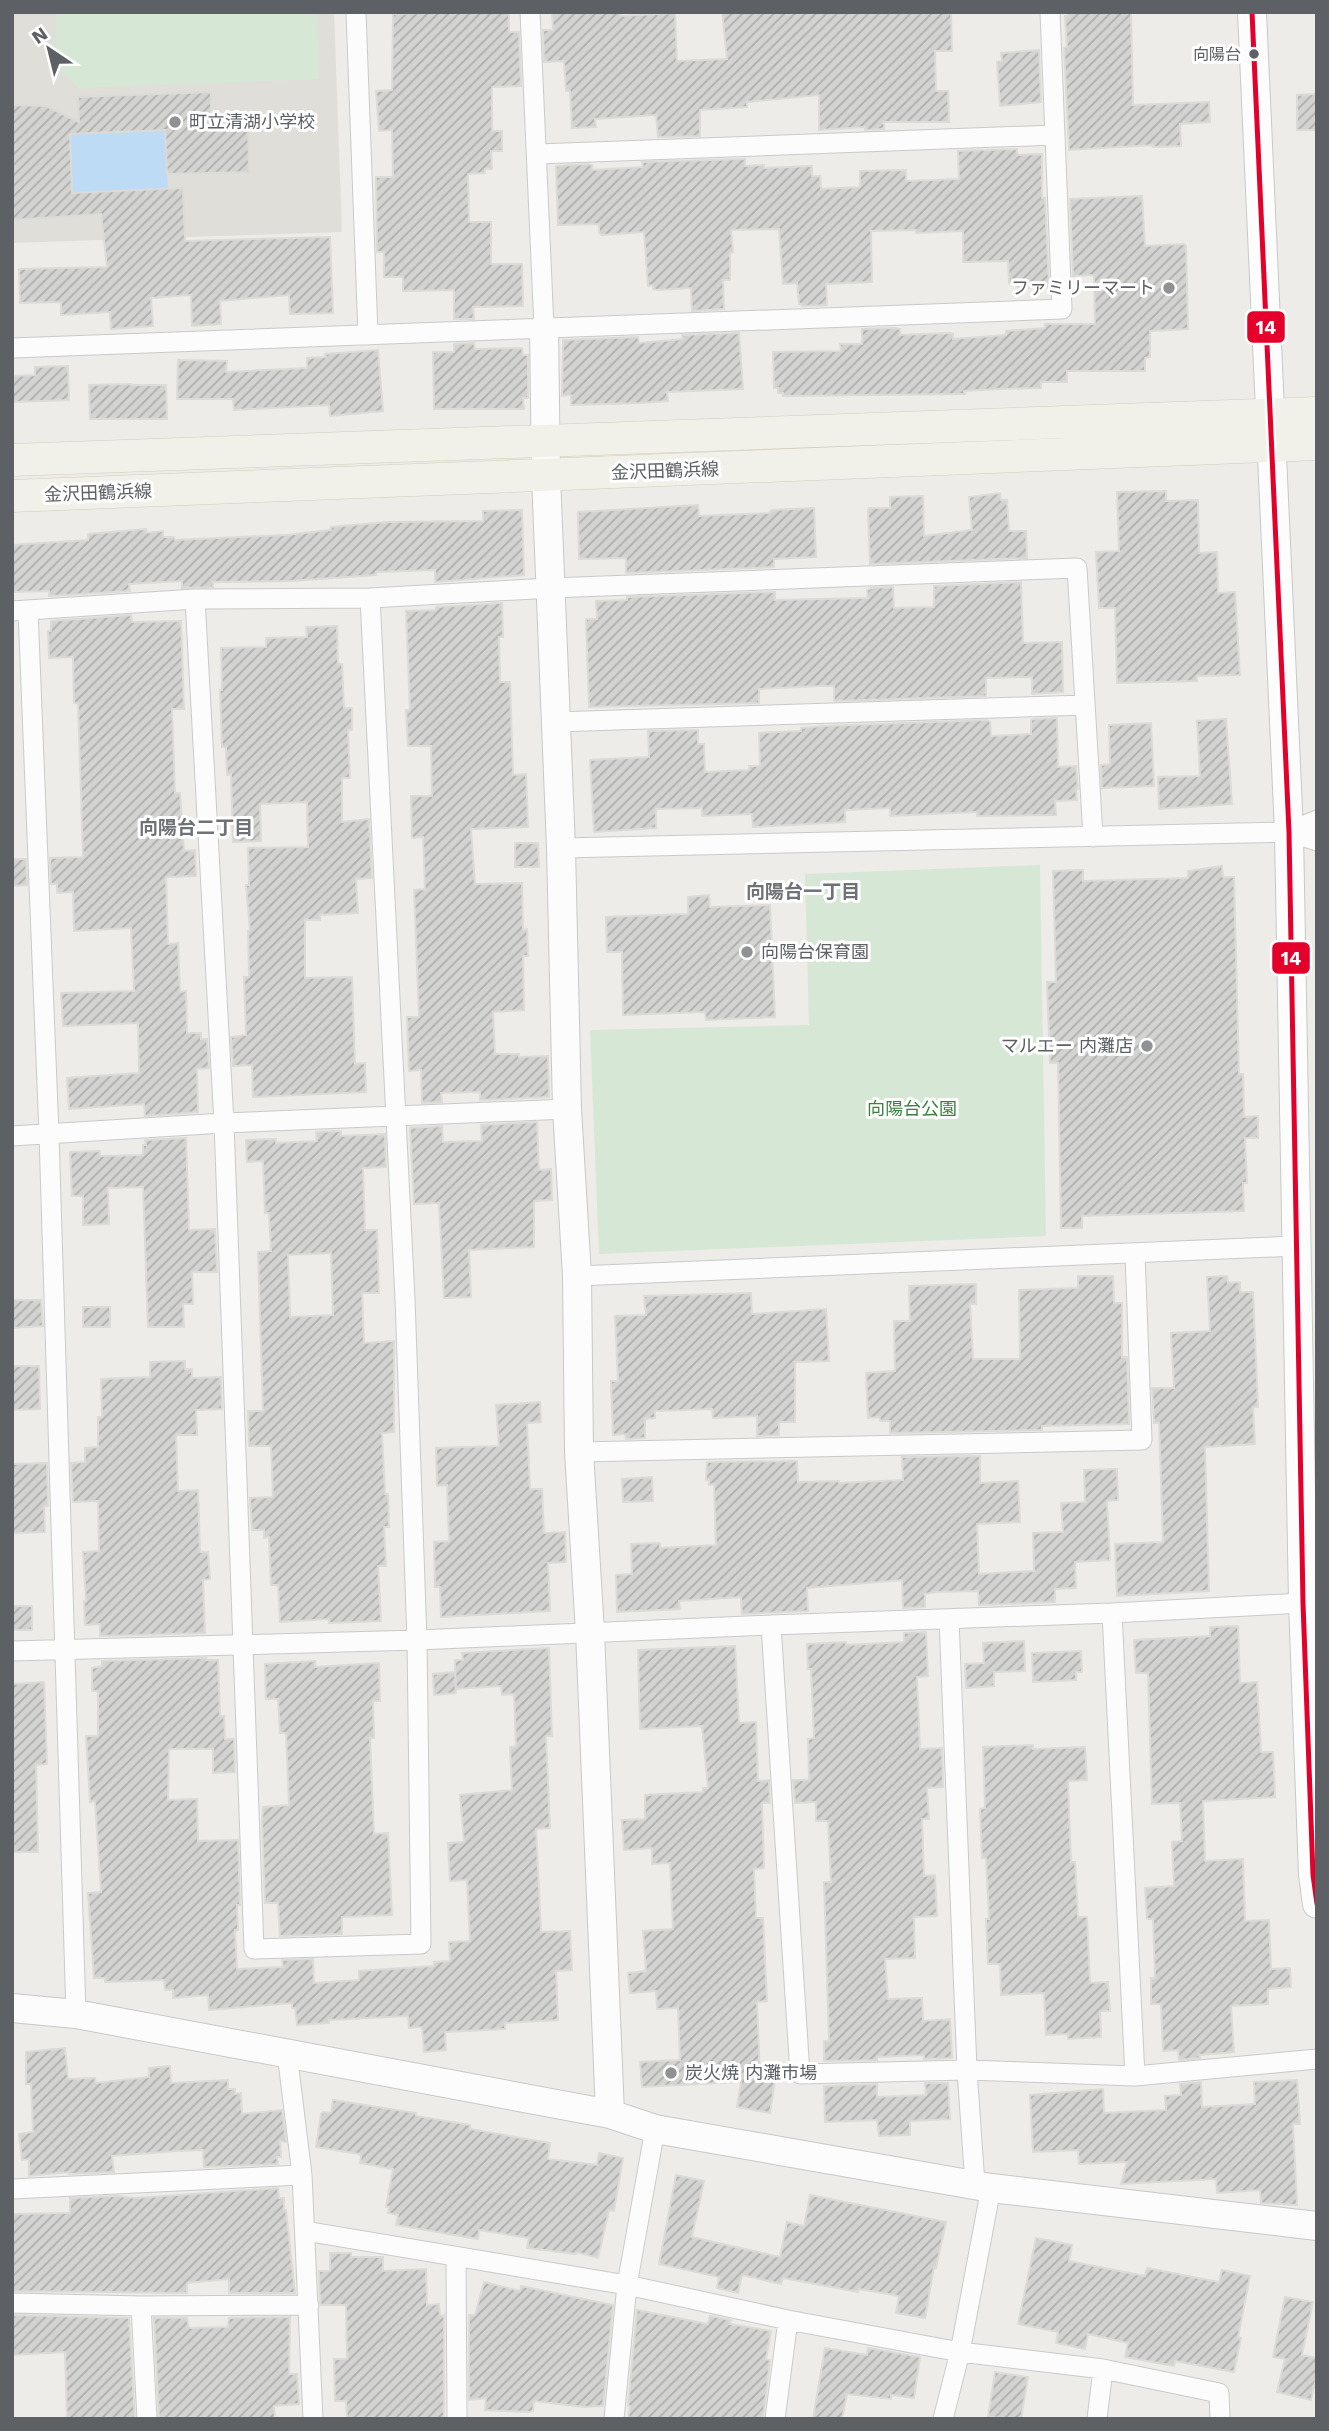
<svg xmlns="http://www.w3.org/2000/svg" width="1329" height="2431" viewBox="0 0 1329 2431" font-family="'Work Sans','Noto Sans JP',sans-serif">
	<defs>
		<pattern id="building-hatch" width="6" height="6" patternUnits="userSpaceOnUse" patternTransform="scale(1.75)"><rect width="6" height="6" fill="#d3d3d1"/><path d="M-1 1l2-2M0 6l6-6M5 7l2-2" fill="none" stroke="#aeafad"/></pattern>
	</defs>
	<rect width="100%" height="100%" fill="#edece8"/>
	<path fill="#e0ded8" d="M12,12H334L342,232L12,243Z"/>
	<path fill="#d6e8d5" d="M56,12H317L319,79L78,88L56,65Z
		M1040,865L1046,1236L599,1254L590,1030L809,1025L805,874Z"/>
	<path fill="#bedbf5" d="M165,130L168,189L72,193L70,134Z"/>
	<path fill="url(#building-hatch)" stroke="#dcdbd7" stroke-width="2" fill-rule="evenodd" d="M447,12H509V32H519L521,86L492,87V131H502V151H491L492,169H485V173L468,174L469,222H491V264H522L523,306L473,307L474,319H454V290L403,291V277H384V252H377L376,177H393L392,130L379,131L376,91L392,90L393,14Z
		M564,12H621V16L675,13L677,61L727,59L722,12H951L952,51H935L936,91H948L949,122H884V129L865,130V127L819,130V95L747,102V107L700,110V136L658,137L656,115L595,119L596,127L572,128L570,91H566L564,61L544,62L543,30H553L552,14Z
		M1067,12H1131L1133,105L1209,102L1210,122L1180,124L1181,146L1153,147V145L1069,150L1064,48L1067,47L1065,16H1068Z
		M1039,50L1041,102L1000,106L997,62L1002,61L1001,53Z
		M211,92V128L248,127L249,172L167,174L165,130L70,134L72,193L183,188L185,241L330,237L333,313L290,314L289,295L220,301L221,324L192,326L191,295L151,298L153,326L111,329L110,312L61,315V302L20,303L19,269L107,267L101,214L12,220V105L46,106L79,122L78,97Z
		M1317,94V130H1297V95Z
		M1017,149V155L1042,154V198H1045L1049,287L1018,288V286L1009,283L1008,261L963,262V231L916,233V230L871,231L872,282L826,284L827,305L802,306V304H799L797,283L783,284L779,229L731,230L733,252L730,253V280H723L724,309L692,311L691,288L657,290L653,289V285L648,286L644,232L602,235L599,233V224L558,225L556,166L588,164L592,165V170L643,167L642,162L745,159V166L764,165V168L812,166V176H820L821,189L860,187V171L906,170V181L959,179L958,151Z
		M1142,196L1145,246L1184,244L1186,246L1188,326V329L1150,331V357L1145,358V371H1067V382H1041V388L998,389L964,391L965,394L783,396V393H778V388H774L773,352L841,351L840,344H862V329L894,328L900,329V335L950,333L953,334V339L1006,335V331L1045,328V324H1095L1094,275L1073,276L1070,199Z
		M739,333L743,389L667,392L668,401L640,403L571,405V395L562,396L563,340L638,337L639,343L683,339L682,335Z
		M474,343L475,349L522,348L523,355H528V398H523L524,409H434L433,352H454V344Z
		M378,350L383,411L330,416L329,405L234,410L233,399H177L178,360L227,361L226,372L307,368V358L326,357L325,354Z
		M68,366L69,400L12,402V376L35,375V367Z
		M131,384V385H166L167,419H90L89,385Z
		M1166,491V501L1198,500L1199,553L1217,552L1218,593L1235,592L1240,675L1197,676V681L1117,683L1115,608H1099L1096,552L1119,551L1117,492Z
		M1000,493L1001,500H1007L1009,531H1026L1027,558L870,564L868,511L869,508H890V497L923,496L924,536L972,530L969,497Z
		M698,505L699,516L769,513L772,510L814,508L816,557L774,559V567L626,573V558L579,559L578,512Z
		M522,510L524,575L435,582V570L376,572V575L290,581L213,582V587L182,588V581L129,584L130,591L49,596V591L12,592V545L88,540V534L146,529V533L163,531V537H174L175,540L286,535L331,530V527L387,522L483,521V511Z
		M1021,582L1023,643L1062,642L1063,692L1032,694V677L986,678V696L834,701V686H821L759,689V703L589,707L586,619H597L596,601L627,600V597L775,592V600L868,598L867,590L871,588L893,587L894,608L934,607V586Z
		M502,603L503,637H499L500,682H510L513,775L526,774L528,827L471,829L475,884L522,883L523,930L527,929L528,956H523L524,1010L493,1012L495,1054H519V1057L548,1056L549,1097L480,1100V1092L441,1093L442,1102L422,1103L421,1070L409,1071L407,1017H419L414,890L425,889L423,837L412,838L411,796H432L431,746H408L406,710H410L406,611L436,610V607Z
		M131,615L132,622L181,621L184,709H172L175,793H180L184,851L195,850L196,876L166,877L168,944L178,943L180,992L186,991L187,1033H201V1039H207L209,1068L197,1069L198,1112L145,1116L144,1104L69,1109L67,1078L139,1073L138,1023L63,1026L61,993L134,991L131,928L74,931L73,892L57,893V884H51L50,858L83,857L78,703H74L73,657L49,658L48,631H51V621Z
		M337,626L338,664H342L344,708H352V730H348L350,778H342V822L369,819L372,878L356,879L358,913L320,915V920H305V978L352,977L355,1064L365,1063L366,1092L253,1097L252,1065L233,1066L231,1037L246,1035L244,977H249L248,931H250L246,885H249L248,848L308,847L307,802L260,804L261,841L233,842L231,774L227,775L226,747H222L220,690H222L221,648L266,647V638L307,637L306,627Z
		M1057,718L1058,767L1076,766L1078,789H1076L1077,800L1055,801L1056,815L977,816V812L890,816V808L845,810V822L753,827L752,814L702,816V808L656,809V828L594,832L590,760L649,757L648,731L698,730V744H704L705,772L749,770V766H760L759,733L801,731V728L824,726L987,720L990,722L991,736L1031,734V720L1033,719Z
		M1226,719L1232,804L1159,809L1158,777L1200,776L1197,721Z
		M1151,723L1154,786L1102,788L1101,765L1110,764L1109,725Z
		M515,843H538L539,867H515Z
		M12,859H26L27,885L12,886Z
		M1222,866L1223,877H1234L1239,1074H1243L1244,1117L1258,1116V1138H1245L1247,1183H1243L1244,1211L1082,1216V1228H1061L1058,1063H1050L1047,982H1056L1053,871L1083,870V881L1188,878V871Z
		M709,895L710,907L770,905L775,1017L706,1020L705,1012L623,1015L622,952H607L606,917L688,914V897Z
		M537,1122L539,1170L551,1169L552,1200L534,1201V1247L469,1250L471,1297L444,1298L439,1203L414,1204L410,1128L442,1126L443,1142L482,1141L481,1125Z
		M341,1131V1136L385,1134L386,1167L363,1168L365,1230H377L379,1293H362L364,1343L394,1341V1432L382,1433L385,1494H388L389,1527H384L386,1566H378L381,1621L329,1623V1619L280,1622L278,1585H271L269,1537L264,1538V1530H252L250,1498L273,1497L271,1446H249L248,1411H263L258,1252L271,1251L269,1213H265L263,1161L247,1162L246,1140L276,1139V1143L317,1141L316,1132ZM331,1253L333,1315L290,1317L288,1255Z
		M186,1138L189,1230L215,1229L217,1272H192L193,1304H183L184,1327H148L143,1187L108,1188L109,1224L83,1225V1196H72L70,1152L100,1151V1156L143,1155V1145H146L145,1140Z
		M1078,1276H1113L1114,1303H1122V1357H1127L1129,1424L1042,1426V1430L890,1433V1421H880V1417L868,1418L866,1373L895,1371L894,1321H910L909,1286L976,1284V1304H970L973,1359H1020L1019,1290L1078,1288Z
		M1227,1276L1228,1283L1240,1282V1292H1253L1258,1407H1253L1255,1444L1205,1447L1209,1591L1117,1596L1115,1544L1163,1542L1159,1423H1154L1152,1388H1174L1171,1333L1210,1331L1207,1277Z
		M751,1293L752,1314L826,1309L829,1361L795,1362V1422H779V1435L757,1436V1416L713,1418L712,1409L655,1411V1418L645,1419V1438L626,1439L625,1434L613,1435L611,1381H618L615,1316L646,1315L644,1296Z
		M12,1300H41L43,1326L12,1328Z
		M83,1307H110V1327H83Z
		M185,1361V1369H192V1378L221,1377L222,1409L196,1410L197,1435H176L178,1491L198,1490L200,1552H208L210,1579L203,1580L205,1633L100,1636V1624L85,1625L84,1601H86L83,1552L99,1551L98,1501L73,1502L71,1463L85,1462V1448L98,1447V1417H102L101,1379L150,1377V1362Z
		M12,1366H39L40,1409L12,1410Z
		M540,1402L541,1422L527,1423L530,1489H542L544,1533L565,1532L566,1562L548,1563L550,1611L441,1617L440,1587H435L434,1542L449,1541L447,1485L437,1486L436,1448L499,1446L496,1405Z
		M980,1456V1483L1018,1481L1020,1522L977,1524L979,1574L1034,1571L1033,1533L1063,1532L1061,1503L1085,1502L1084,1470L1117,1469L1118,1500L1107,1501L1110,1560L1075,1562L1076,1588L1055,1589V1602L979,1605L978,1591L935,1592L925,1594V1607L903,1608L902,1580L807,1588L808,1611L742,1614L741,1597L679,1601L680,1609L617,1612L616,1575L632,1574L631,1544L660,1543V1548L716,1545L714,1484L709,1485V1480H706L707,1462L797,1461L798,1482L839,1481V1483L903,1480L902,1457Z
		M47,1463L48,1506H44L45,1532L12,1533V1464Z
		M652,1477L653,1501L623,1502L622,1479Z
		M12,1606H32V1630H12Z
		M1238,1626L1240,1683L1257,1682L1261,1752H1273L1275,1797L1203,1801L1205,1861L1243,1859L1245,1921L1269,1920L1271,1969L1290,1968L1291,1987L1268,1989V2004L1231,2006L1234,2052L1199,2055L1200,2058L1179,2060L1178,2050L1163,2051L1161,2004H1151V1978H1155L1153,1919H1147L1145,1888L1174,1886L1172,1842L1182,1841L1180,1803L1152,1804L1148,1673H1136L1134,1640L1210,1636V1627Z
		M926,1632L928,1676L917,1677L920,1749L942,1748L943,1787L927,1788L929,1819H922L924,1876L935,1875L937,1916L914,1917L915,1958L885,1959L888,1999L922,1998L923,2021L950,2019L952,2058L924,2059V2055L877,2057V2060L824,2061V2041H829L824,1882H831L828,1821H816V1802L795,1803L793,1780H809L808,1739L814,1738L811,1669H808L807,1644L846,1642V1645L904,1642V1633Z
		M1024,1641L1025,1671L994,1672V1686L966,1688L965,1664L984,1663L983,1643Z
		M735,1646L739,1723L756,1722L758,1781L769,1780L770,1803H762L764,1868L754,1869L756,1918H763L767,2001L757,2002L760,2077L775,2080L770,2113L737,2107L741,2082L642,2087L640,2062L680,2060L678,2008L657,2009L656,1991L630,1993L628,1973L646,1971L643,1931L673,1929L670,1863L652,1864V1848L624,1850L622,1820L645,1819V1795L703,1792V1788H708L702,1726L640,1729L638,1650Z
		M549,1648L552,1736H546L550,1828L536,1829L541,1932L570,1931L572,1970L556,1971L558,2020L505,2023V2029L445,2032L446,2050L424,2052L422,2027L409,2028L408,2016L329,2020V2023L297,2025L295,2008H292V2003L209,2010L208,1995L173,1998V1990H165L164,1980L105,1982V1978H94L88,1893L101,1892L95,1801L90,1802L86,1736H98V1691H92V1668L102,1666V1661L206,1658V1660H218L220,1716H224L225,1739H234L235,1772L213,1773V1749H169L168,1800L197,1799L198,1841L238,1840L240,1905H237L238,1930H235L237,1969L283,1967L282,1960L313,1959L314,1983L359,1980V1971L434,1966V1962L450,1961L449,1942L470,1941L467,1880L450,1881L448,1843L464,1842L460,1795L512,1790L510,1747L516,1746L514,1694L502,1695L501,1686L456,1689L455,1660H463L462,1653Z
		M1081,1651L1082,1672H1076V1680L1033,1682L1032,1653Z
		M315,1661V1667L379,1663L380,1701H373L374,1738H370L374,1834L388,1833L392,1915L342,1917V1934L280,1936L278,1903H265L262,1821L263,1807L289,1805L286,1733H280L278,1699H266L265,1664Z
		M455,1672L456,1693L434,1695L433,1674Z
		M44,1682L47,1764L36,1765L38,1852H12V1684Z
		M1033,1745V1749L1085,1747L1087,1780L1068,1781L1071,1862H1075L1078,1917H1087L1090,1983L1108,1982L1110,2011H1100L1101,2037L1068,2039V2034L1046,2035L1044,1993L1001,1995L1000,1964H988L986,1919H989L986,1858H982L980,1809L985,1808L983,1747Z
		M65,2048L68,2079L95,2078L96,2083L149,2077V2068L170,2066L171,2083L228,2080V2089H235V2094L241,2093L242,2114L282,2110L286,2142L280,2141L281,2157H277L278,2164L204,2167L203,2150L177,2151L112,2156L114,2172L69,2174V2172L29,2176V2159L22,2160L19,2134L33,2132L31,2084H26V2052Z
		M1297,2080L1300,2124H1293L1297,2205L1261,2203L1260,2190L1217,2193L1216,2179L1121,2184L1127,2162L1079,2164L1078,2150L1033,2152L1030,2095L1103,2089L1104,2113L1166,2110L1165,2096L1181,2095L1180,2084L1201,2082L1202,2107L1255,2104L1254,2082Z
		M925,2083H948L950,2119L910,2121V2135L879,2136L877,2120L825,2122L824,2086L877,2084V2097L926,2095Z
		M333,2100L416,2113V2116L470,2125V2129L550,2143L548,2159L597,2165L599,2153L623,2158L614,2211L609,2210L598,2258L576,2252V2254L527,2248L529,2238L479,2230L478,2239L396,2225L398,2215L388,2213L389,2207H386L393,2169L360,2163L361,2156L359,2154L316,2147L321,2114L323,2112L331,2113Z
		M676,2175L704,2181L692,2237L780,2257L787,2222L804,2226L810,2195L946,2222L936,2268L934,2267L925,2318L896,2313L899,2296L859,2289L858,2292L783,2278L781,2284L742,2275L738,2293L717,2288L719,2277L659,2264Z
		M278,2188L279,2198H284V2210H286L295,2293H229V2279L187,2283V2293L12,2291V2214L70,2213V2198L116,2196L135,2198Z
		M1036,2238L1072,2245L1069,2261L1145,2276L1147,2268L1219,2282L1222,2270L1250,2276L1238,2337L1241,2338L1234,2372L1175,2361L1174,2366L1125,2357L1128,2343L1088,2334L1085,2349L1056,2343L1058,2332L1018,2324Z
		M330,2253H351V2257H383V2271L426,2269L427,2305L439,2304L440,2316L444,2315V2418L347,2419L346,2401H335L334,2359H347L346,2305H321L320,2300L319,2271H330Z
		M484,2282L520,2291L521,2286L613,2305L603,2406L584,2407L534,2401L533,2411L529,2412L485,2410L486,2398L469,2400V2315H475Z
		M1285,2297L1313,2302L1302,2355L1317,2358V2375L1311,2400L1277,2392L1285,2359L1273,2357Z
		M637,2310L708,2324L710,2316L731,2320L730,2324L771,2331L766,2359L770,2360L763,2419H628L630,2406H628Z
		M12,2315L129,2318L135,2419H67L65,2352L12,2355Z
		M290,2317L289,2374H297L299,2404L274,2406L275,2419H159L154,2318H187L189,2328L228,2327L229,2318Z
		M825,2348L867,2355L868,2348L920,2357L914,2398L891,2395V2399L847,2394L842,2419H813Z
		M995,2372L1028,2377L1021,2419L988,2417Z"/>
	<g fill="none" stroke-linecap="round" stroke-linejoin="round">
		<defs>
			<path id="street" d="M356,12L368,335
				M530,12L544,328
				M537,154L1055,135
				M12,348L1062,309L1050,12
				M195,599L224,1123L254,1949L421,1944L417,1640L405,1299L370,598
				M28,610L49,1134L76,2014
				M12,611L195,599L370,598L551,588L1077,568L1093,837
				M555,722L1084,705
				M1289,832L1317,820
				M561,848L1289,832L1317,841
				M12,1136L224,1123L567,1109
				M577,1276L1297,1246
				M579,1452L1142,1440L1135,1254
				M1112,1613L1135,2076
				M949,1619L967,2070L975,2184
				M771,1625L800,2074L967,2070L1135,2076L1317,2059
				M12,1651L417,1640L771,1625L1112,1613L1303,1603
				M287,2053L302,2175L313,2419
				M12,2189L302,2175
				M305,2231L627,2285L788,2320L960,2352L1103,2369L1219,2393L1220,2419
				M456,2257L457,2419
				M12,2303L141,2306L309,2305
				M141,2306L147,2419
				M614,2419L627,2285L655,2129
				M775,2419L788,2320
				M943,2419L960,2352L991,2188
				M1097,2419L1103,2369"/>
			<path id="secondary" d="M1252,12L1289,832L1303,1603L1313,1875L1317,1904
				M544,328L546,476L561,848L567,1109L577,1276L579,1452L590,1632L610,2114
				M12,2008L76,2014L610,2114L655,2129L991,2188L1317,2226"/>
			<path id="primary" d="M12,460L1317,413
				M12,496L1317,444"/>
		</defs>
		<use href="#street" stroke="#c9caca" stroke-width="21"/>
		<use href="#secondary" stroke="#c8c8c8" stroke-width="30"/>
		<use href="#primary" stroke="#d3cdb7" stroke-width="33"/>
		<use href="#street" stroke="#fcfcfc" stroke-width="19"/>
		<use href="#secondary" stroke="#fcfcfc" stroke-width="28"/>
		<use href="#primary" stroke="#f2f1e9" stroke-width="32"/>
		<defs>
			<path id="bus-1" d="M1252,12L1289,832L1303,1603L1313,1875L1317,1904"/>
		</defs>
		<use href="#bus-1" stroke="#fff" stroke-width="10"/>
		<use href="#bus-1" stroke="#e4002b" stroke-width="5"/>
	</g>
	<circle fill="#5d6065" stroke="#fff" stroke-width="2.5" cx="1254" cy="54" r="6"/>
	<g fill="#8f9193" stroke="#fff" stroke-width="2.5">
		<circle cx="175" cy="122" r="7"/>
		<circle cx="1169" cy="288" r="7"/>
		<circle cx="747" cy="952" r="7"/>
		<circle cx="1147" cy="1046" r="7"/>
		<circle cx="671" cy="2073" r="7"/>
	</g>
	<g text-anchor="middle" stroke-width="6" stroke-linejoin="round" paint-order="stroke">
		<g font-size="16" fill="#5d6065" stroke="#fff" text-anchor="end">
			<text x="1241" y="60">向陽台</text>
		</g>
		<g font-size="18" fill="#5d6065" stroke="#fff" text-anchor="start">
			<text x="189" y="128">町立清湖小学校</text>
			<text x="1155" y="294" text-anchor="end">ファミリーマート</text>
			<text x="761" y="958">向陽台保育園</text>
			<text x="1133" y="1052" text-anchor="end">マルエー 内灘店</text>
			<text x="685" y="2079">炭火焼 内灘市場</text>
		</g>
		<g font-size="18" fill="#5d6065" stroke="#fff">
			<text transform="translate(665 471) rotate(-2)" y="6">金沢田鶴浜線</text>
			<text transform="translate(98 493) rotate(-2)" y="6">金沢田鶴浜線</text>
		</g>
		<g font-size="18" fill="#39813f" stroke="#fff">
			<text x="912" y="1115">向陽台公園</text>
		</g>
		<g font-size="19" font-weight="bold" fill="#6e7277" stroke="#fff">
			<text x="196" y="834">向陽台二丁目</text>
			<text x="803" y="898">向陽台一丁目</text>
		</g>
	</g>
	<g stroke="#fff" stroke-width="2.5">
		<rect x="1246" y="310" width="40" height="34" rx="7" fill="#e4002b"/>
		<rect x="1271" y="941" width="40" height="34" rx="7" fill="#e4002b"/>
	</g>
	<g font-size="19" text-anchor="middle" font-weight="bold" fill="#fff">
		<text x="1266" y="334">14</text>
		<text x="1291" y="965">14</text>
	</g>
	<rect width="1329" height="2431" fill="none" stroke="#5d6065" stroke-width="28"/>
	<g transform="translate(49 49) rotate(325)" stroke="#ffffff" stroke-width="5" paint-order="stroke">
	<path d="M0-5L12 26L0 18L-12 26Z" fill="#5d6065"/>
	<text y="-10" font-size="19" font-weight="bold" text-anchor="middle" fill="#5d6065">N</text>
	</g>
</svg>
